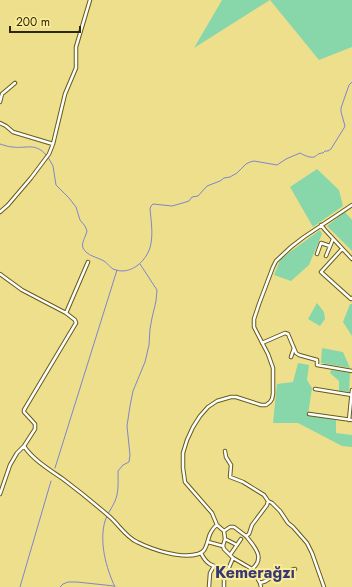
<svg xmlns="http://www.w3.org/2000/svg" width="352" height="587" viewBox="0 0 352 587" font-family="Jost,sans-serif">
	<rect width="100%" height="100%" fill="#eedf8d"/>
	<path fill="#87d7ab" d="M222,0H352V47L319,60L270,0L194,48Z
		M317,169L339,190L343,206L313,227L290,187Z
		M345,212L352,220V251L327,226Z
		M320,230L322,234L309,265L291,281L274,275L280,260L290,252Z
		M317,303L324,312L325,319L320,326L308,319Z
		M350,304H352V336L343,322Z
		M322,348L343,352L350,368L321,363Z
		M298,363L309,365L307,380L312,388L308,415L336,420V433L352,435V447L342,446L298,423H273L277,384L293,382Z
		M331,370L350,373L349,392L339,391V381L330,373Z"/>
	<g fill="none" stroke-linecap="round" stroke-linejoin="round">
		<path stroke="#7f85cc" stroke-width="1" d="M0,144C4,145 8,147 13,147C25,149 36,142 46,155
			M48,157L53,166L56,185L69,198L76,207L80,220L85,226L87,231C86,236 81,243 83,248C87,256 97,257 104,261C107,263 110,267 113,269C131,277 149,259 151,243C153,232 151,220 150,209L151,206L153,204L172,206L186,202L189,201L192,197L198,196L207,186L220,181L224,178L230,177L237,173L246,164L250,162L254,161L277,165L286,159L300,153C304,155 309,158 314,157C318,155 318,153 323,153L325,151H328L331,149L344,128L345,126L341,112V108L349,85L352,82
			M55,468L117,270
			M20,587L51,481
			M60,587L63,584L68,582H77L114,586
			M115,587C106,568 99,542 105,521C107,514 112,508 115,501C119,492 118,481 118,471L123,465L129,462L130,455L127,426L130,406L133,391L145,362L149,345L150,329L152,318L156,301L157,290L140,264"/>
		<defs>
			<path id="minor" d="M0,102L2,94L15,83
				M0,123L6,126L13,132L53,144
				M0,212L8,205L31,178L49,154L53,144L65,94L76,68V47L90,0
				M321,225L325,230L352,259
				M342,249L321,272L351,299L352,298
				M317,254L321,243L330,246
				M326,256L333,239
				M0,274L22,290L66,313L75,320L76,323L24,410V412L35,424V429L24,446C32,459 50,470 63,479C79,491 95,504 110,517C119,525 126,537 137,542C153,550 181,559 198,554C207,552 207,541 210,534C212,530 214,527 217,525
				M66,313L88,262
				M262,343L285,333L288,334L296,353L299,355L317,360V365L352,371
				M291,357L294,348
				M315,389L352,395
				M309,414L352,420
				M349,420L352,390
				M0,494L10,465L17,453L24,446
				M268,501L272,503L280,511L288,523L293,527L307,543L312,553L324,587
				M224,531L230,527H234L246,536L249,534L252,525L267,505L268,501L264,495L243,482L230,477L231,465L226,457L225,451
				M246,536C254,546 266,558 252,569
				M225,539L237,545
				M208,542L223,546
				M201,553C207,566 214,566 227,570
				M230,555L241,539
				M260,583L266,581L275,575L295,569
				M209,587L210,573L214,566
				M224,587V579L233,558
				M261,587L260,583L252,569L233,558L224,549L223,546L225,539L224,531L217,525L212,513L185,482L183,468V453L187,440L193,427L200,416L208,407L217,401L231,397H236L261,405H266L270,402L272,399L273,394V368L268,354L254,327V319L259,304L273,267L276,261L291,247L304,237L352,205"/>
		</defs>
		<use href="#minor" stroke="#665a1a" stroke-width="4.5"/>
		<use href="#minor" stroke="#fff" stroke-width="2.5"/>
	</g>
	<g text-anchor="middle" stroke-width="4" stroke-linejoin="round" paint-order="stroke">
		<g font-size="16" font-weight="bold" fill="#363974" stroke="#fcec99">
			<text x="255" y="578">Kemerağzı</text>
		</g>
	</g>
	<path d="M10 26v6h70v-6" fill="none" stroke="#2e2805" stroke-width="2"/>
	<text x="16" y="26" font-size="12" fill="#2e2805" stroke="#fcec99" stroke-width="3" paint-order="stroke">200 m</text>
</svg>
